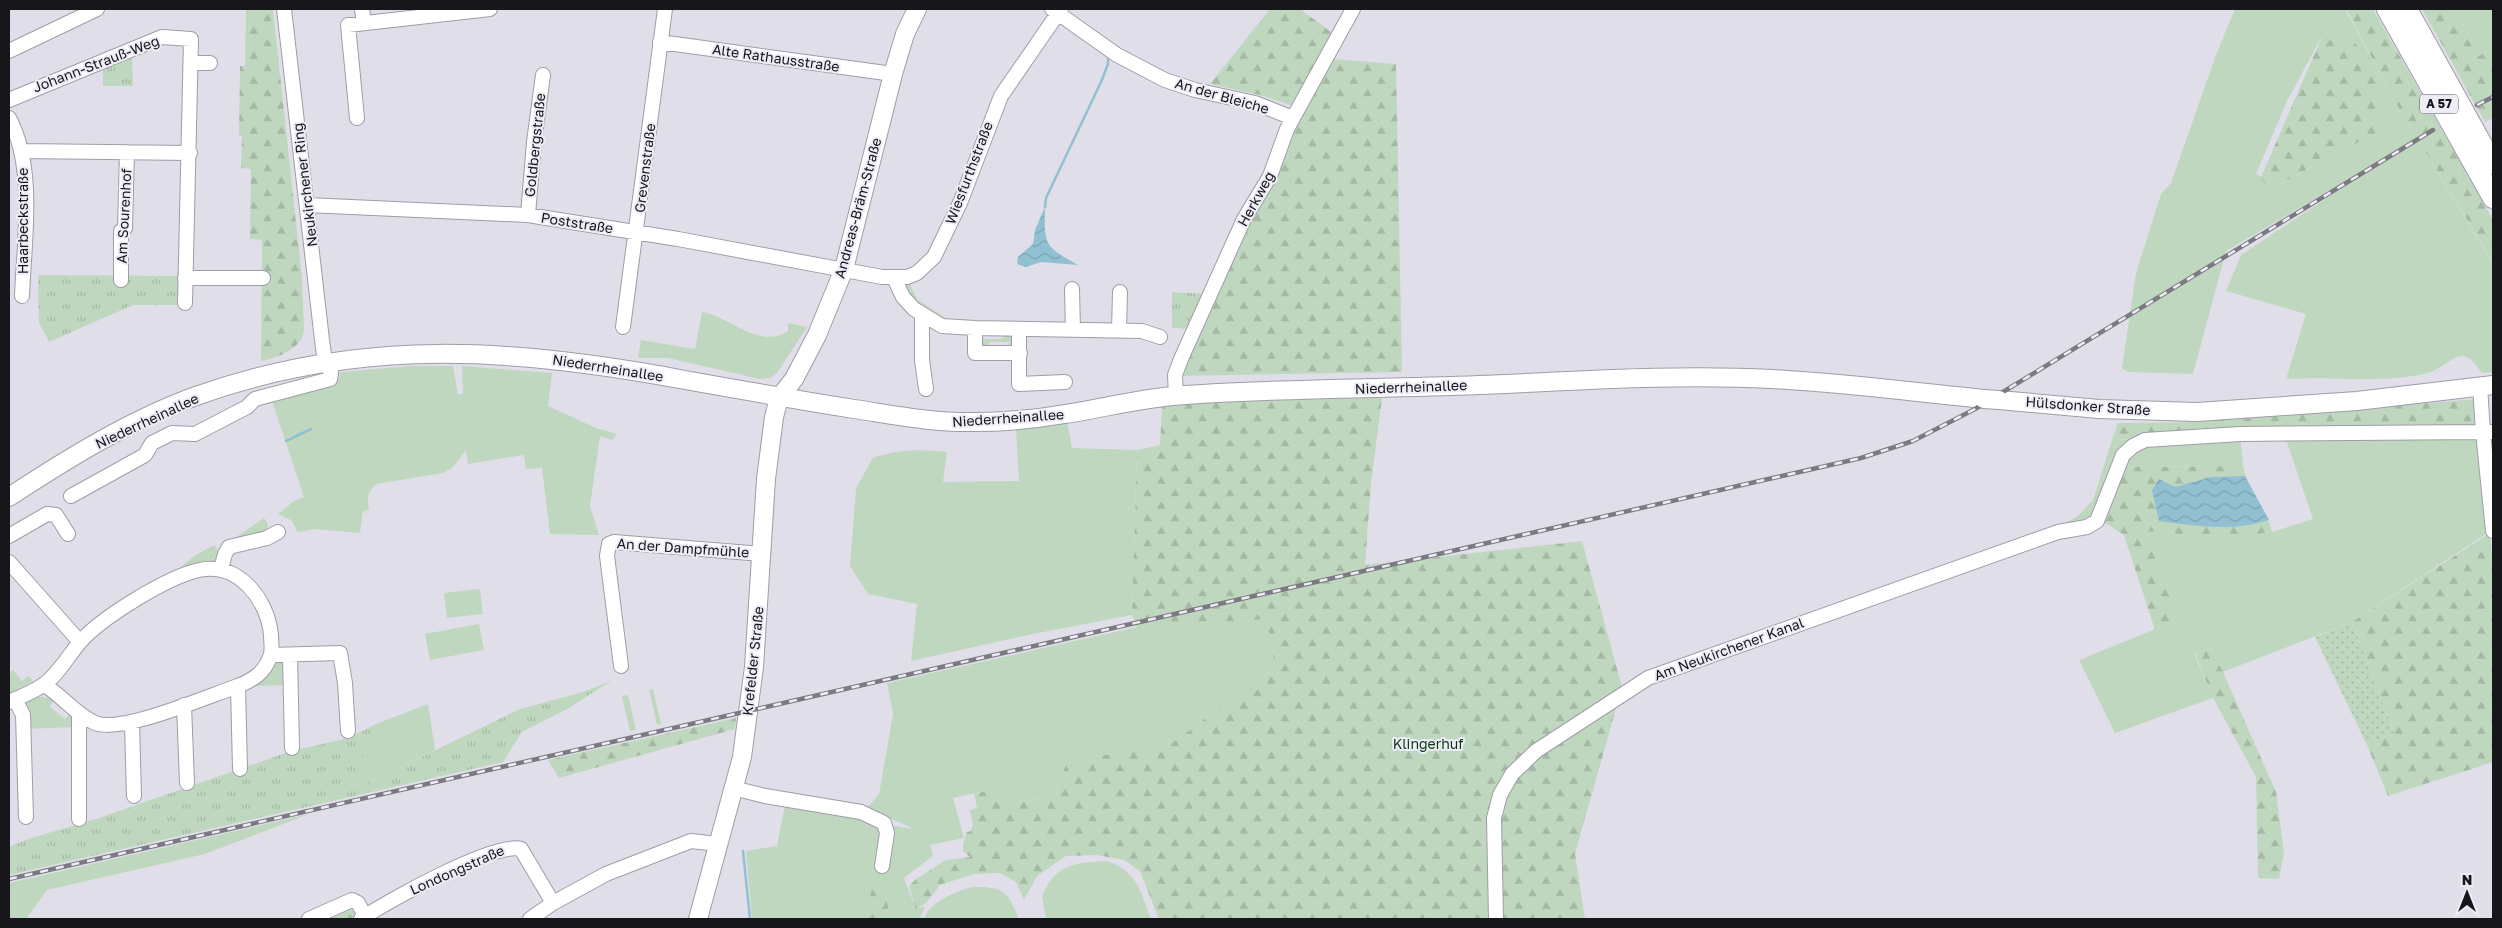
<svg xmlns="http://www.w3.org/2000/svg" width="2502" height="928" viewBox="0 0 2502 928" font-family="'Golos Text',sans-serif">
	<defs>
		<pattern id="forest-firs" width="22" height="20" patternUnits="userSpaceOnUse" patternTransform="scale(1.25)"><rect width="22" height="20" fill="#c0d7bf"/><path d="M5 1l3.5 6h-7zM16 11l3.5 6h-7z" fill="#a4b8a4"/></pattern>
		<pattern id="park-tufts" width="24" height="20" patternUnits="userSpaceOnUse" patternTransform="scale(1.25)"><rect width="24" height="20" fill="#c0d7bf"/><path d="M3 7l-1-3M5 7V3M7 7l1-3M15 17l-1-3M17 17v-4M19 17l1-3" fill="none" stroke="#a4b8a4"/></pattern>
		<pattern id="garden-dots" width="8" height="8" patternUnits="userSpaceOnUse" patternTransform="scale(1.25)"><rect width="8" height="8" fill="#c0d7bf"/><path d="M2 2h.1M6 6h.1" fill="none" stroke="#a4b8a4" stroke-width="1.8" stroke-linecap="round"/></pattern>
		<pattern id="water-waves" width="16" height="10" patternUnits="userSpaceOnUse" patternTransform="scale(1.25)"><rect width="16" height="10" fill="#90c0d1"/><path d="M0 5q4-4 8 0t8 0" fill="none" stroke="#7ba4b3"/></pattern>
	</defs>
	<rect width="100%" height="100%" fill="#e0dfe9"/>
	<path fill="#c0d7bf" fill-rule="evenodd" d="M2235,9H2345L2395,102L2493,263V372L2482,373C2477,366 2471,357 2462,356C2456,355 2438,370 2428,373C2384,384 2331,376 2286,379L2306,314L2226,291L2241,255L2405,146L2226,251L2193,374L2128,372L2122,368L2136,273L2161,194L2171,183L2216,55ZM2321,38L2353,41L2376,133L2268,190L2261,177L2256,174L2288,99Z
		M2456,9H2493V48L2479,56Z
		M906,283H909L918,300L953,323C932,319 917,306 905,289Z
		M702,312C731,317 759,350 788,331V323L807,327L777,373L770,378L760,379L668,358H638L641,340L695,349Z
		M985,331L982,339H1002L1008,331L1011,332L1014,347L1007,349L1010,342H990L986,349L982,347L978,336Z
		M410,366H453L458,394H463L462,366L552,373L548,406L596,428L617,434L612,440L600,436L590,506L599,535L550,534L542,468L526,469L524,455L468,464L466,450L452,468L443,473L376,484C367,493 367,498 369,510L363,511L360,533L315,529L298,532L291,520L278,514L294,501L304,497L271,398L334,383L339,378L340,372Z
		M1067,421L1072,448L1137,450L1132,615L1028,635L911,661L917,604L868,594L850,566L856,488L873,458C899,449 920,449 947,452L943,482L1019,481L1016,428Z
		M2283,431L2482,433L2489,532L2352,622L2223,672L2211,649L2194,653L2213,698L2115,733L2079,660L2180,619L2145,532L2159,531L2212,540L2272,532L2313,519Z
		M2240,434L2243,466L2113,467L2102,521L2058,528L2079,515L2093,500L2112,440Z
		M264,518L268,524L266,533L232,540Z
		M214,545L220,553C215,568 204,563 192,565C186,566 179,571 173,574L194,556Z
		M480,589L483,614L447,618L444,593Z
		M1267,619L1275,667L1175,741L1075,761L1066,765L1051,796L1005,806L989,790L953,798L964,838L930,845L933,856L904,878L916,909L925,906L920,919H891L884,888L871,890L867,919H752L746,851L777,846L785,804L856,815L883,824L914,829L867,808L879,794L893,714L887,683L1137,627L1207,621Z
		M479,624L484,650L430,660L425,634Z
		M277,658H286L289,685L253,686Z
		M13,670L22,681L29,676L33,681L9,694V674Z
		M653,689L661,724L657,725L649,690Z
		M628,695L636,730L630,731L622,696Z
		M33,696L54,699L50,707L65,719L71,712L76,727L25,729L21,702Z
		M428,704L435,750L366,784L350,785L376,724Z
		M309,814L205,854L47,890L26,919H9V883Z
		M1107,861C1138,872 1140,891 1151,919H1046L1042,896C1056,863 1075,863 1107,861Z
		M972,887C1003,886 1008,891 1019,919H924C931,901 955,892 972,887Z"/>
	<path fill="url(#forest-firs)" d="M246,9H273L302,278L304,332C299,351 276,358 261,361L262,240L250,239L251,169L241,168L242,136H239L240,66H245Z
		M1270,9H1300L1334,34L1293,106L1260,95L1210,84Z
		M2346,9H2373L2493,220V262L2395,102Z
		M2422,9H2456L2479,56L2493,48V118L2485,122Z
		M2322,37L2353,41L2376,67V133L2268,190L2261,177Z
		M1332,59L1396,64L1402,372L1176,376L1295,127Z
		M1243,398H1382L1371,484L1365,565L1582,541L1622,687L1575,854L1585,919H1159L1140,871L1124,860L1097,855L1066,856L1037,876L1024,900L1016,882L1000,873L974,874L940,885L926,903L916,909L909,886L916,879L946,860L970,857L963,851V844L967,832L971,831L973,824L970,810L977,808L974,794L989,790L1006,806L1051,796L1066,765L1075,761L1175,741L1275,667L1267,619L1137,627L1132,615L1137,450L1160,445L1162,407Z
		M2478,399L2479,430L2146,437L2112,440L2118,423L2197,422Z
		M2243,466C2247,490 2267,508 2272,532L2212,540L2159,531L2145,532L2180,619L2155,630L2124,535L2102,521L2113,467Z
		M2490,533L2493,567V762L2388,796L2367,745L2394,733L2352,622Z
		M2211,649L2223,672L2276,792L2284,853L2279,879L2258,878L2256,777L2213,698L2195,653Z
		M736,718L735,729L559,778L548,760Z
		M884,888L891,919H867L871,890Z
		M355,906L357,917L354,919H317Z"/>
	<path fill="url(#park-tufts)" d="M132,52L133,86H103V64Z
		M38,275L182,276V305H133L49,342L39,323Z
		M1172,292L1205,294L1192,329L1172,328Z
		M611,681L567,709L522,732L503,762L9,875V847L28,839L96,819L291,751L349,738L376,724L351,785L366,784L520,709L583,692Z"/>
	<path fill="url(#garden-dots)" d="M2352,622L2394,733L2367,745L2315,637Z"/>
	<path fill="url(#water-waves)" d="M1045,207C1044,245 1044,246 1078,265L1041,262L1026,267L1017,264L1018,257L1033,244L1035,230Z
		M2245,476L2269,520C2231,532 2198,526 2159,521L2152,490L2159,479L2175,487L2211,477Z"/>
	<g fill="none" stroke-linecap="round" stroke-linejoin="round">
		<path stroke="#90c0d1" stroke-width="2.5" d="M1045,207L1046,198L1101,82L1108,64V57
			M286,441L311,429
			M743,851L750,919"/>
		<defs>
			<path id="minor" d="M362,9L364,23
				M1052,9L1117,55L1165,80L1195,90L1255,103L1293,118
				M660,42L893,74
				M9,51L97,9
				M191,63H210
				M9,100L162,37L191,39L185,303
				M9,118C36,168 24,241 22,296
				M357,118L348,25L490,9
				M22,151L190,153
				M307,205L528,215L678,239L882,277H907L917,273L934,257L960,203L1001,96L1061,9
				M528,215L534,142L543,75
				M185,278H263
				M894,278L903,297L914,309L942,326L975,328L1142,331L1160,337
				M121,280V231L125,228L127,152
				M1072,289L1073,330
				M922,316V360L926,389
				M623,327L665,9
				M975,328V353H1020
				M1019,329V384L1065,382
				M1119,330L1120,292
				M2480,386L2483,432H2493
				M1176,395L1175,375L1181,359L1244,219L1270,176L1287,129L1353,9
				M71,496L145,455L152,443L172,433L195,434L247,407L255,399L330,379L331,373L325,362L322,340L284,9
				M9,536L47,514L56,515L68,534
				M9,562L80,642
				M221,569L225,554L229,547L267,538L278,532
				M271,655L340,653L345,683L348,731
				M290,655L292,748
				M621,666L607,556L609,544L614,542L762,554
				M238,686L240,769
				M15,699L23,715L26,817
				M9,702C20,697 33,692 43,685C58,675 68,656 80,642C101,618 167,577 199,570C238,561 268,600 271,635C271,642 273,651 270,657C264,673 253,680 238,686C208,696 121,734 95,723C75,714 63,696 44,685
				M184,705L187,783
				M79,714V819
				M132,723L134,796
				M733,788L765,796L861,812L884,823L887,833L882,866
				M309,919L352,900L358,903L365,916
				M361,919C386,902 495,841 521,849L553,903
				M530,919L553,903L606,874L691,841L718,844
				M1496,919L1494,818L1500,795L1512,774L1536,751L1648,678L2058,532L2087,527L2097,521L2123,455L2133,446L2145,440L2240,434L2483,432L2493,531"/>
			<path id="major" d="M1999,400L2099,409L2197,412L2357,401L2493,385
				M9,497C67,459 130,420 196,396C361,337 515,348 685,380C741,390 798,400 854,409C894,415 934,423 975,422C1004,422 1036,419 1065,414C1105,408 1145,397 1185,395C1283,388 1381,389 1479,385C1576,381 1675,374 1772,379C1843,383 1913,392 1984,399
				M698,919L742,757L754,667L766,479L774,417L779,398L794,379L817,335L844,269L893,74L905,34L917,9"/>
			<path id="highway" d="M2387,9L2493,198
				M2407,9L2493,164"/>
		</defs>
		<use href="#minor" stroke="#9e9da7" stroke-width="16"/>
		<use href="#major" stroke="#9e9da7" stroke-width="20"/>
		<use href="#highway" stroke="#9e9da7" stroke-width="22"/>
		<use href="#minor" stroke="#fff" stroke-width="14"/>
		<use href="#major" stroke="#fff" stroke-width="18"/>
		<use href="#highway" stroke="#fff" stroke-width="20"/>
		<defs>
			<path id="rail" d="M2477,105L2493,97
				M9,879L1861,458L1913,441L1975,409L2433,130"/>
		</defs>
		<use href="#rail" stroke="#7b7a81" stroke-width="4.5"/>
		<use href="#rail" stroke="#edecf7" stroke-width="2.5" stroke-dasharray="8" stroke-linecap="butt"/>
		<defs>
			<path id="major-bridge" d="M1984,399L1999,400"/>
		</defs>
		<use href="#major-bridge" stroke="#9e9da7" stroke-width="20" stroke-linecap="butt"/>
		<use href="#major-bridge" stroke="#fff" stroke-width="18"/>
	</g>
	<g text-anchor="middle" stroke-width="4" stroke-linejoin="round" paint-order="stroke">
		<rect fill="#edecf7" stroke="#57565c" stroke-width="1" x="2420" y="94.5" width="38" height="19" rx="4"/>
		<g font-size="12" font-weight="bold" fill="#17161a">
			<text x="2439" y="108">A 57</text>
		</g>
		<g font-size="14" fill="#17161a" stroke="#edecf7">
			<text transform="translate(776 58) rotate(8)" y="5">Alte Rathausstraße</text>
			<text transform="translate(96 64) rotate(-21)" y="5">Johann-Strauß-Weg</text>
			<text transform="translate(1222 96) rotate(16)" y="5">An der Bleiche</text>
			<text transform="translate(535 145) rotate(-84)" y="5">Goldbergstraße</text>
			<text transform="translate(645 168) rotate(-83)" y="5">Grevenstraße</text>
			<text transform="translate(969 173) rotate(-69)" y="5">Wiesfurthstraße</text>
			<text transform="translate(305 185) rotate(-97)" y="5">Neukirchener Ring</text>
			<text transform="translate(1256 199) rotate(-61)" y="5">Herkweg</text>
			<text transform="translate(858 208) rotate(-75)" y="5">Andreas-Bräm-Straße</text>
			<text transform="translate(124 216) rotate(-87)" y="5">Am Sourenhof</text>
			<text transform="translate(23 221) rotate(-90)" y="5">Haarbeckstraße</text>
			<text transform="translate(577 223) rotate(9)" y="5">Poststraße</text>
			<text transform="translate(608 368) rotate(9)" y="5">Niederrheinallee</text>
			<text transform="translate(1411 387) rotate(-2)" y="5">Niederrheinallee</text>
			<text transform="translate(2088 406) rotate(4)" y="5">Hülsdonker Straße</text>
			<text transform="translate(1008 418) rotate(-4)" y="5">Niederrheinallee</text>
			<text transform="translate(147 421) rotate(-25)" y="5">Niederrheinallee</text>
			<text transform="translate(683 548) rotate(4)" y="5">An der Dampfmühle</text>
			<text transform="translate(1729 649) rotate(-20)" y="5">Am Neukirchener Kanal</text>
			<text transform="translate(753 661) rotate(-84)" y="5">Krefelder Straße</text>
			<text transform="translate(457 870) rotate(-24)" y="5">Londongstraße</text>
		</g>
		<g font-size="14" fill="#0a390f" stroke="#edecf7">
			<text x="1428" y="749">Klingerhuf</text>
		</g>
	</g>
	<rect width="2502" height="928" fill="none" stroke="#17161a" stroke-width="20"/>
	<g transform="translate(2467 893)" stroke="#edecf7" stroke-width="4" paint-order="stroke">
	<path d="M0-4L9 19L0 12L-9 19Z" fill="#17161a"/>
	<text y="-8" font-size="14" font-weight="bold" text-anchor="middle" fill="#17161a">N</text>
	</g>
</svg>
